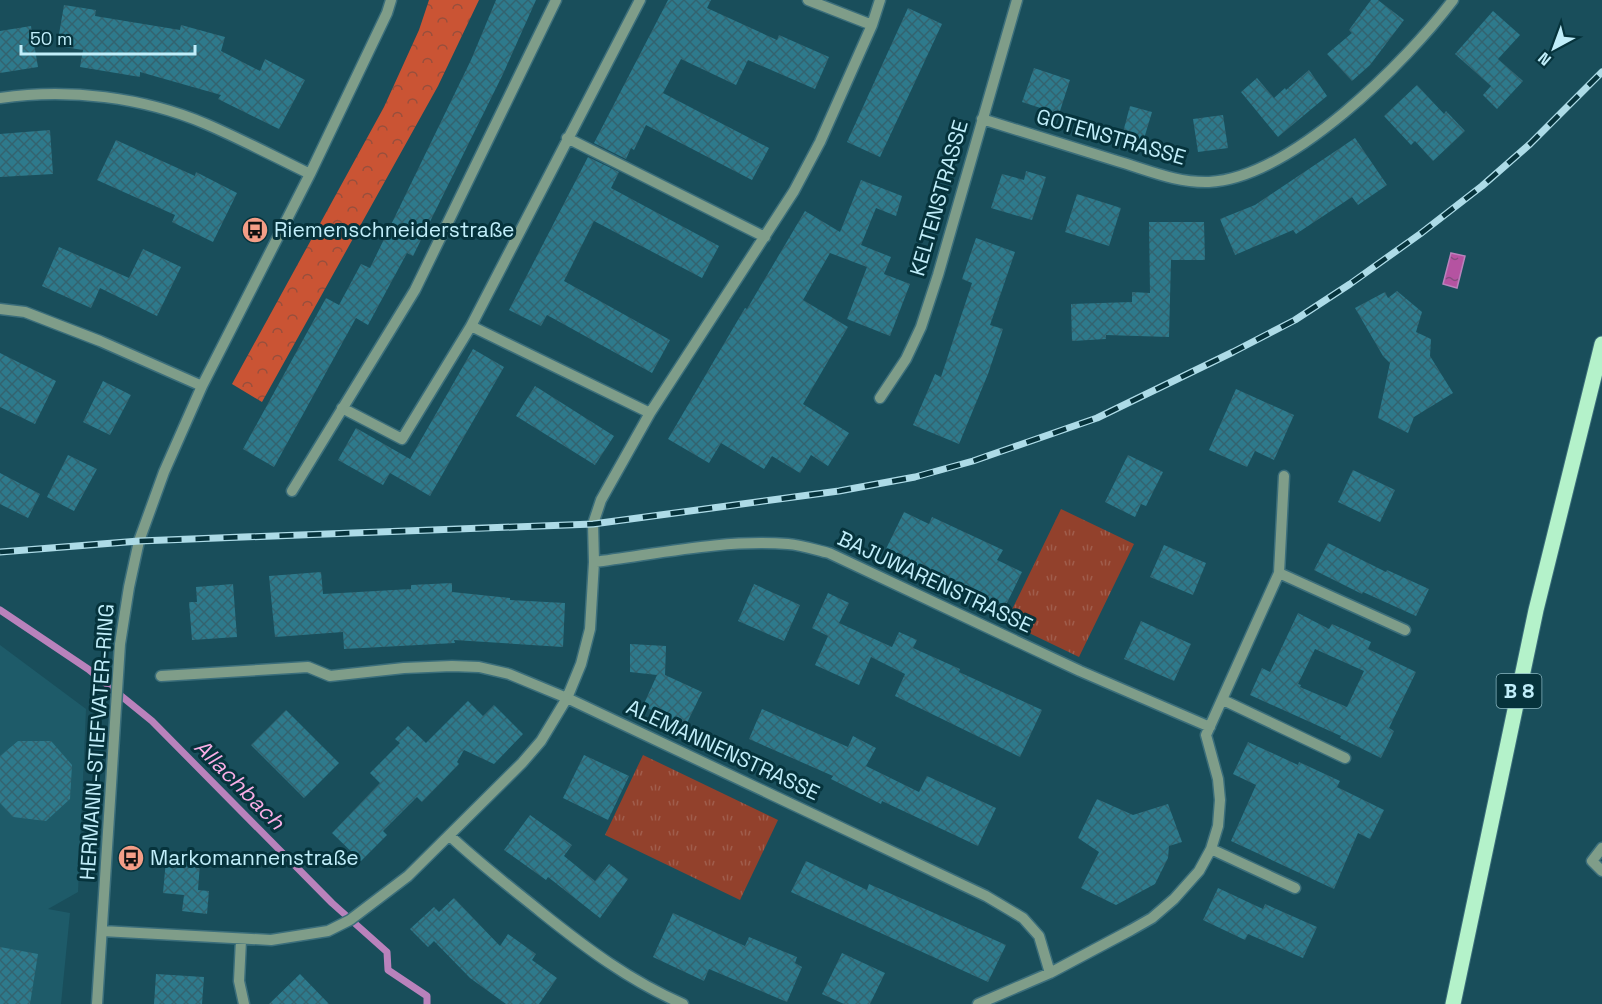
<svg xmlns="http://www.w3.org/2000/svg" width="1602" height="1004" viewBox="0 0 1602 1004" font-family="'Space Grotesk',sans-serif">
	<defs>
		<pattern id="grass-tufts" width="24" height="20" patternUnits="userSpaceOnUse" patternTransform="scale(1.5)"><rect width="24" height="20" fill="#92412c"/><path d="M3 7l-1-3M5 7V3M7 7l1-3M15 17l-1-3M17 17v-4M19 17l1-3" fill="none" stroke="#a05d4c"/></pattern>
		<pattern id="forest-crowns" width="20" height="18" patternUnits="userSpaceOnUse" patternTransform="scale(1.5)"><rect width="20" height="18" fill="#ca5434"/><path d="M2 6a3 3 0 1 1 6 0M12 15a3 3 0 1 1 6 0" fill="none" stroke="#984f3c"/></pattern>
		<pattern id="water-ripples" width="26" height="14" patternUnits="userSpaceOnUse" patternTransform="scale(1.5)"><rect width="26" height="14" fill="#b553a1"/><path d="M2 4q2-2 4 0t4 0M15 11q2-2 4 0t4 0" fill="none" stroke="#844e7f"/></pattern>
		<pattern id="building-cross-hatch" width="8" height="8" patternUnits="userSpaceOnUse" patternTransform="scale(1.5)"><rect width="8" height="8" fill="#2e7a8c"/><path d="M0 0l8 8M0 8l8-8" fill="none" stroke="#33636f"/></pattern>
	</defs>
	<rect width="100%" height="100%" fill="#194e5b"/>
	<path fill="#1e5b69" d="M0,645L86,709L78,892L48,909L70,913L61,1004H0Z"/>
	<path fill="url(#grass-tufts)" d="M1061,509L1134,544L1079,657L1006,622Z
		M643,755L778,820L740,900L605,835Z"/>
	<path fill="url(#forest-crowns)" d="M429,0H479L438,86L262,402L232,384L384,107L419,30Z"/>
	<path fill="url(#water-ripples)" stroke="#b982bc" stroke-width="1.5" d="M1451,253L1465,256L1457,288L1443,284Z"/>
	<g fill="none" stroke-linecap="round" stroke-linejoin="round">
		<path stroke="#b982bc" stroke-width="7" d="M0,610L88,669L152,721L332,903L387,952L388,970L427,996V1004"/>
	</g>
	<path fill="url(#building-cross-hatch)" fill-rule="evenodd" d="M496,0H536L503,74L413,256L407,253L368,325L356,318L274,467L243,449L326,298L339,305L361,264L370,268L471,60Z
		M668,0H711L707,8L777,40L779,35L829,57L815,89L748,60L736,85L681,59L663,93L769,148L752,180L646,125L634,150L631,148L626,159L594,143Z
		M1371,0H1378L1404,20L1370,65L1352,81L1327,54L1352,33L1349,30Z
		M64,5L96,10L95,16L180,30L181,25L225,37L221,51L260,71L265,59L305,80L279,129L218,99L221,95L140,72V77L80,67L83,50L57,46Z
		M908,8L942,24L880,157L847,142Z
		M1493,11L1520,35L1498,59L1523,81L1497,109L1483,95L1491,86L1455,54Z
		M31,26L38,67L0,73V31Z
		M1034,68L1070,80L1059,114L1022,102Z
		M1309,70L1327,96L1278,137L1241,92L1257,78L1274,98L1285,88L1286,90Z
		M1417,85L1444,114L1446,111L1465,131L1433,161L1415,141L1411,145L1384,116Z
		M1130,106L1152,112L1143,142L1122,136Z
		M1223,115L1228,148L1198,152L1193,119Z
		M50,130L53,174L0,177V134Z
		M1355,138L1387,185L1358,205L1352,197L1296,234L1293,230L1235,255L1220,219L1255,205Z
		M116,140L195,176L196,172L237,193L213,242L172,222L175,215L97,180Z
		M588,157L619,172L611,188L719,246L702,278L594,221L564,281L670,340L652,373L547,315L541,326L509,310Z
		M1026,171L1046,177L1032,220L991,208L1002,174L1024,180Z
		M861,180L902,196L896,216L876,208L861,245L891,257L884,274L910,284L890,336L847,319L867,267L830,253L803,300L848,327L803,404L849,433L828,466L811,455L800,473L772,456L764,469L721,443L709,463L668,439L745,308L747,309L805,211L840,232Z
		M1077,194L1121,208L1109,246L1065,232Z
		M1149,222H1204L1205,260H1171L1169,337L1106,335V339L1072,341L1071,304L1132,302V292L1150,293Z
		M976,238L1015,252L990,325L1003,329L988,374L959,444L913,425L935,374L941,377L972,283L962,279Z
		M59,247L129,278L143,249L181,267L157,316L100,288L91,308L42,286Z
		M1397,291L1422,312L1416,332L1431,339L1430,356L1453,393L1414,417L1408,433L1378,418L1390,363L1383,356L1355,308L1385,292L1388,298Z
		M473,349L504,367L430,496L390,473L383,485L338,460L356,428L410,459Z
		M0,353L56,381L35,424L0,407Z
		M103,381L131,395L110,435L83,422Z
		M535,386L614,436L595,465L516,416Z
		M1236,389L1294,415L1274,460L1255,451L1247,467L1209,450Z
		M68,455L97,469L74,511L47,497Z
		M1128,455L1163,472L1146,506L1141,504L1135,517L1105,502Z
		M1353,470L1395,490L1380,522L1338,502Z
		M0,473L40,494L28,518L0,504Z
		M904,512L929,524L932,517L1003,550L997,560L1022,572L1004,609L885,551Z
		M1328,543L1386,572L1387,570L1429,589L1416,616L1363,592L1362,594L1314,570Z
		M1164,545L1206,563L1193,595L1150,577Z
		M321,572L323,594L411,589V585L452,583V592L510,598V600L565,603L563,647L454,640L455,643L344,649L343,632L275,637L269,576Z
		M233,584L237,637L192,640L189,602H197L196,587Z
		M754,584L800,605L784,641L738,621Z
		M828,593L849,603L839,623L892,647L899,632L917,640L913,648L960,669L959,672L1042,710L1020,757L895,696L905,674L871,657L859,685L815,665L828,636L812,628Z
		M1298,613L1329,629L1332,624L1371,642L1368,649L1416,672L1389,728L1394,731L1381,758L1340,738L1341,736L1250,695L1262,668L1270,672ZM1315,649L1364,671L1347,707L1300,687L1301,685L1298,684Z
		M1141,621L1191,644L1174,681L1124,659Z
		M630,644L666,646L665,675L702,692L685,727L643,706L657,675L630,672Z
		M468,701L483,716L494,705L523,734L494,764L464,750L457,762L459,764L422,802L417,797L383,831L387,835L361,861L332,833L380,783L370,773L400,743L395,739L408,726L426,743Z
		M762,709L848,747L853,736L876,748L866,766L919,792L927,776L996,808L978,846L882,801L881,804L831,779L833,776L749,739Z
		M286,710L339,763L304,798L251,745Z
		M18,741H51L72,765L70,799L46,821L13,817L0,803V756Z
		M1248,742L1298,765L1299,762L1340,781L1337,787L1384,810L1370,839L1358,833L1334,889L1231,841L1256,785L1233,774Z
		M584,755L629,776L608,820L563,798Z
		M1097,799L1133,815L1168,804L1182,842L1169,846L1168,858L1155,884L1116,905L1081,888L1099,852L1078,838Z
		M530,815L572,845L564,856L595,881L609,864L628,879L600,918L548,877L546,880L504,850Z
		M166,860L200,863L198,890L209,891L207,914L182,911L184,895L163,893Z
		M806,861L867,890L869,884L1006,945L988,982L791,892Z
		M1218,888L1263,909L1265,904L1317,927L1303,958L1248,934L1245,940L1203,920Z
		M454,898L500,946L508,934L536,954L532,960L557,978L539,1004H506L470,978L434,941L428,947L410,929L434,907L439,912Z
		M673,913L745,946L749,937L797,957L795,963L802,967L787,1002L709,969L704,981L653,957Z
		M0,947L38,954L30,1004H0Z
		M842,953L885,973L870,1004H844L822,994Z
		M156,974L204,977L202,1004H154Z
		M300,974L329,1004H269Z"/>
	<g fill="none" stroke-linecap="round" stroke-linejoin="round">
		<defs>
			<path id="minor" d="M808,0L872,25
				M0,98C68,88 143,97 206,124C241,139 275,157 310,174
				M982,119C1027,133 1072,147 1117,161C1148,170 1176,183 1209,182C1291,178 1406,62 1453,0
				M567,138L765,237
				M0,309L25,312L100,341L202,386
				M471,326L650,413
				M880,398L906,359L921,327L938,275L1017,0
				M342,408L402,439L471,326L640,0
				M292,491L415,290L556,0
				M594,562C657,554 724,539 788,544C802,545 816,550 829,553L1080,671L1210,727
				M1279,573L1405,630
				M161,676L308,667L330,676L404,668L452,666L479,667L509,674L567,698L986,896L1023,918L1039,936L1050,973
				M1223,700L1345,758
				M450,836C479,863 510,887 541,912C586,948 630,981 683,1004
				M1602,848L1592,861L1602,871
				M1211,849L1295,888
				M102,931L271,940L328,931L350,920L408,876L522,763L541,741L567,698L581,664L590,629L594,562L593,524L601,500L650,413L794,191L820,142L872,25L880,0
				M241,940L239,981L244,1004
				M97,1004L120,644L129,587L139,541L164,472L202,386L310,174L387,13L391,0
				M978,1004L1050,973L1131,930L1152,918L1174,899L1199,871L1211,849L1218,826L1220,800L1218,779L1206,735L1279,573L1284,476"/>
			<path id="major" d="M1453,1004L1536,610L1602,344"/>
		</defs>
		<use href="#minor" stroke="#3b6e7b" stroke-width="13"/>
		<use href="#major" stroke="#3b6e7b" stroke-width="17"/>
		<use href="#minor" stroke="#7f9d89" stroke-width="10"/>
		<use href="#major" stroke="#b4f2ca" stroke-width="15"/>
		<defs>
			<path id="rail" d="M0,552L139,541L593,524L839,491L915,477L973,461L1097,418L1233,352L1295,320L1350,284L1420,234L1482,186L1530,144L1602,72"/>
		</defs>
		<use href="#rail" stroke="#addbe7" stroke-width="7"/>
		<use href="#rail" stroke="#06333c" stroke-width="4.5" stroke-dasharray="14" stroke-linecap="butt"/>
	</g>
	<defs>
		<symbol id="bus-disc" viewBox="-11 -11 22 22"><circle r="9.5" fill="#f49e87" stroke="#06333c"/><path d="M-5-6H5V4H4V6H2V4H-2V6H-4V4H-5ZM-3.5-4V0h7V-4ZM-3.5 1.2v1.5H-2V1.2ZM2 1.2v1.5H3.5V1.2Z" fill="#111"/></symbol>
	</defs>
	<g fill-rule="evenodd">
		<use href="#bus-disc" x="240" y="215" width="30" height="30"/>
		<use href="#bus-disc" x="116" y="843" width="30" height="30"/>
	</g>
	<g text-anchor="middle" stroke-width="6" stroke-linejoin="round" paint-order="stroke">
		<rect fill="#06333c" stroke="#89b6c1" stroke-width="1.5" x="1496.5" y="674" width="45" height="34" rx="4.5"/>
		<g font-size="20" font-weight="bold" fill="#c1eefa">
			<text x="1519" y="698">B 8</text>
		</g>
		<g font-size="21" fill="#c1eefa" stroke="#06333c">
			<text transform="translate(1111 137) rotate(16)" y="7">GOTENSTRASSE</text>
			<text transform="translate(939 198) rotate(-74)" y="7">KELTENSTRASSE</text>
			<text transform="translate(935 582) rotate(25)" y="7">BAJUWARENSTRASSE</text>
			<text transform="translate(97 742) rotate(-86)" y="7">HERMANN-STIEFVATER-RING</text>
			<text transform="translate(723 750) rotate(25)" y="7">ALEMANNENSTRASSE</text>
		</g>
		<g font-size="21" fill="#c1eefa" stroke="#06333c" text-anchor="start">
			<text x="274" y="237">Riemenschneiderstraße</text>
			<text x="150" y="865">Markomannenstraße</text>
		</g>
		<g font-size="22" font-style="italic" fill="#f9aee6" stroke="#06333c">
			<text transform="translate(240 784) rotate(45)" y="8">Allachbach</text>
		</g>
	</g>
	<g transform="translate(1554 48) rotate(221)" stroke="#06333c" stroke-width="4.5" paint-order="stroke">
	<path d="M0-4.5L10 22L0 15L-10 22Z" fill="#c1eefa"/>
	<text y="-9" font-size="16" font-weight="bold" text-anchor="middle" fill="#c1eefa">N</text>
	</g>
	<path d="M21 45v9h174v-9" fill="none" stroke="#c1eefa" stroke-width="3"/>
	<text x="30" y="45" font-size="18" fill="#c1eefa" stroke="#06333c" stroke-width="4.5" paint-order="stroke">50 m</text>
</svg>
